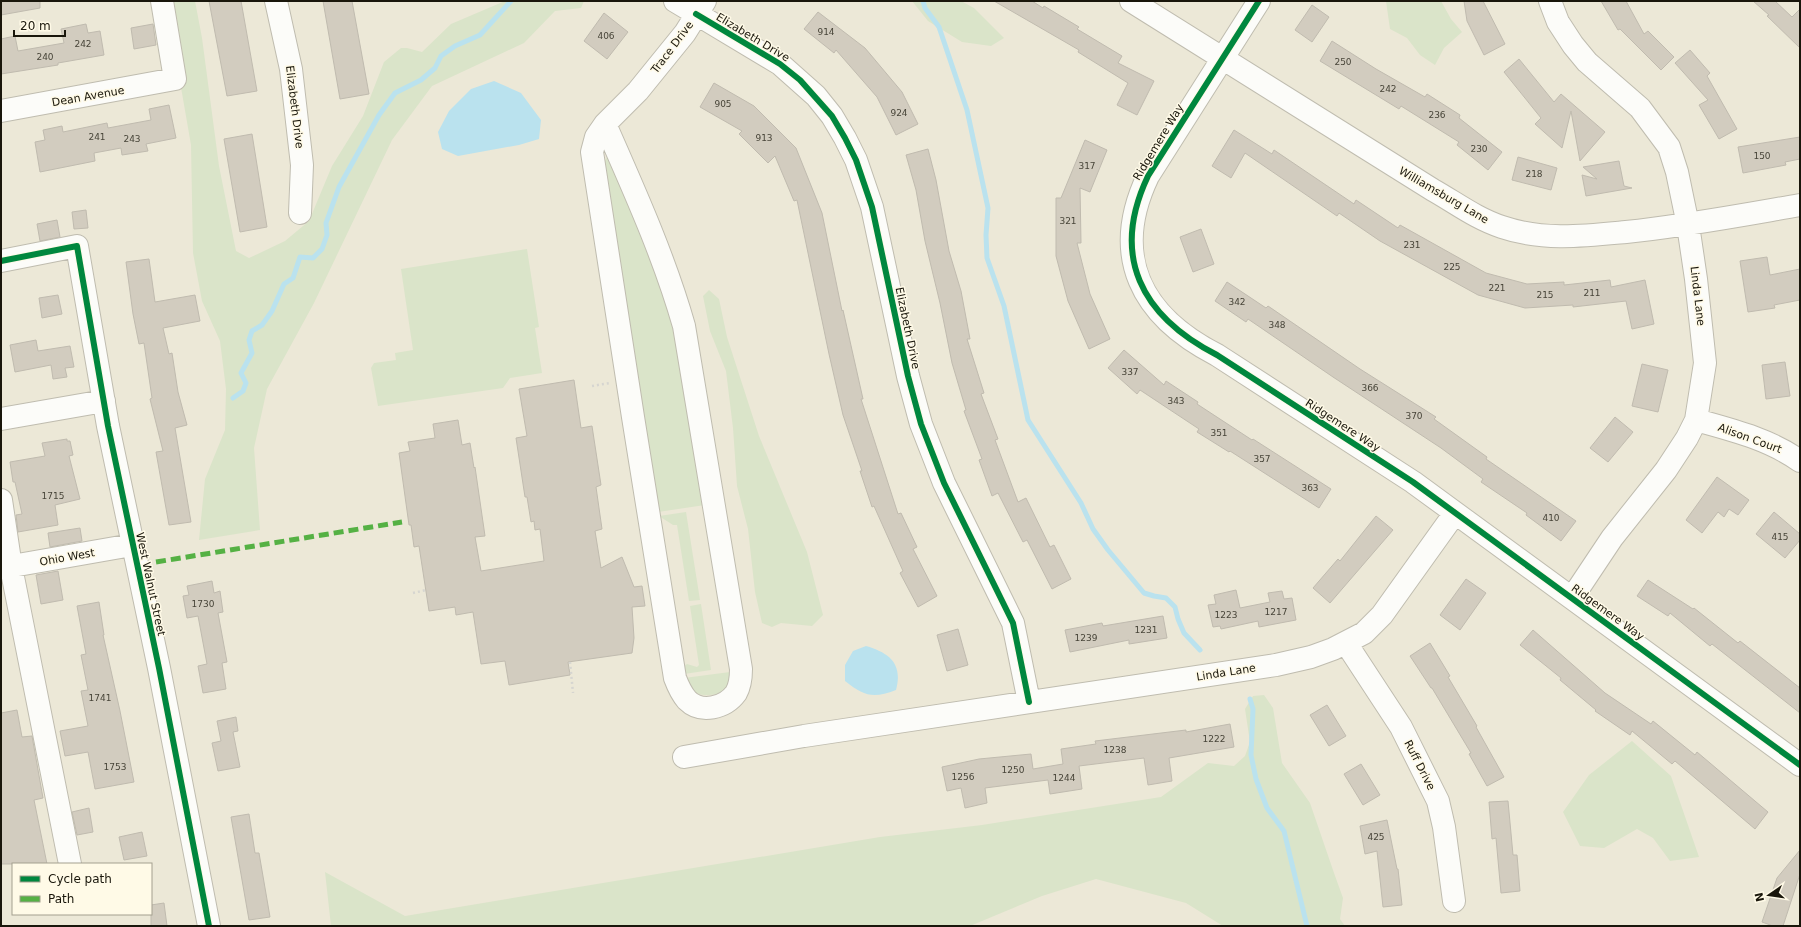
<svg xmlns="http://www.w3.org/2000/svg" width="1801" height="927" viewBox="0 0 1801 927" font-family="'DejaVu Sans',sans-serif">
	<rect width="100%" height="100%" fill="#ece8d7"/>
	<path fill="#dae4c9" d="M166,1H195L202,38L219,166L236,251L249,258L285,241L309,221L332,166L363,116L384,62L401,48H407L422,52L451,24L505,1H584L581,8L555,11L524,43L432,86L392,140L314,303L267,389L254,448L260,530L199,540L205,479L225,430L226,389L220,341L202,301L193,253L191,145Z
		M912,1H961L974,8L1004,38L991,46L962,42L928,21Z
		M1386,1H1441L1451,19L1462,32L1444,48L1435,65L1420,55L1407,38L1390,29Z
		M607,157L609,158L651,257L674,321L705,505L658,512L604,163Z
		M527,249L539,327L535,328L542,373L510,378L503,388L378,406L371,368L374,363L396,360L395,353L413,350L401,269Z
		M709,290L719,299L727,337L759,436L807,552L823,615L812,626L781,623L772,627L762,623L755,592L748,529L737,486L733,428L726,371L710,331L703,296Z
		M686,512L700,600L689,601L677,525H673L659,516Z
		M701,604L711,670L684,674V666L687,664L697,667L699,665L690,606Z
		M730,672C735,693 709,700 694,692L684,678Z
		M1264,695L1273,708L1282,763L1310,803L1334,873L1343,898L1340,919L1345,926H1223L1186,903L1096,879L1042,896L970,926H331L325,872L405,916L880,837L982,825L1161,797L1208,763L1234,766L1245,756L1250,742L1245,709L1253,696Z
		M1632,741L1671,776L1699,857L1670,861L1653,838L1637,829L1604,848L1580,846L1563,812L1589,775Z"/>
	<path fill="#bae2ee" d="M494,81L521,93L541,120L539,139L519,145L458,156L442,149L438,132L449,111L471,89Z
		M866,646C890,653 903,664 896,690C873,699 864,696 845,681V665L853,651Z"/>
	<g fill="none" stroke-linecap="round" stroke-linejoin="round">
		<path stroke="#bae2ee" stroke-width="5" d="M923,1L925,8L939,27L967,110L988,208L986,235L987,258L1004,306L1028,420L1081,503L1093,529L1108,550L1144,593L1154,596L1166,598L1175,607L1178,619L1184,633L1200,650
			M233,398L243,391L246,383L241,373L252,353L249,340L252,331L262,325L272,311L284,284L293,278L300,257L313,258L322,249L327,235L326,223L339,187L379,115L395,93L421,80L435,68L441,56L455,46L480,35L511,1
			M1250,699L1253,709L1251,755L1256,779L1267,808L1284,831L1307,926"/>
	</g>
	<path fill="#d2ccbf" stroke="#c0bbaf" d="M1,1H40V8L1,15Z
		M209,1H241L257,91L227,96Z
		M323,1H352L369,94L340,99Z
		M994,1H1032L1043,8L1044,6L1079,27L1077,29L1122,56L1118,63L1154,81L1137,115L1117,105L1128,83L1078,52L1079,50Z
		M1464,1H1483L1505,44L1484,55L1467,21Z
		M1601,1H1626L1644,34L1648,31L1674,57L1661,70L1620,29L1618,30Z
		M1753,1H1775L1792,17L1800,9V48L1767,16L1769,15Z
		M1312,5L1329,17L1312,42L1295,30Z
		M818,12L865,48L902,92L918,124L896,135L877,97L836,50L834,53L804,29Z
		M604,13L628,32L607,59L584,41Z
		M86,24L88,33L100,31L104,55L58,63V65L1,74V39L15,36L18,51L64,43L61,29Z
		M153,24L156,45L134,49L131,28Z
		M1332,41L1376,69L1425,97L1427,94L1460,115L1459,118L1502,152L1488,170L1457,145L1459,142L1401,106L1399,109L1320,61Z
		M1690,50L1710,73L1707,76L1737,129L1719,139L1699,105L1708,100L1675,63Z
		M1519,59L1554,102L1561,94L1605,132L1580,161L1571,111L1562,148L1535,124L1541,118L1504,72Z
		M714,83L754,106L796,148L822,213L842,311L843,310L863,399H861L898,514L901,513L917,547L913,549L937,596L918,607L900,573L903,571L874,506L872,507L860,471H862L843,415L829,354L797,200L794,201L775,156L768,163L739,134L742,131L700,107Z
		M169,105L176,138L146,144L148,151L122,155L121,148L94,153L95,161L40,172L35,142L45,140L43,130L62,126L63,132L107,123L108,128L151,120L149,109Z
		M1234,130L1272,154L1274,150L1354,204L1356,200L1398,228L1400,225L1486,273L1527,284L1564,282V285L1610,280L1611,287L1645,280L1654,324L1632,329L1626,301L1573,307V305L1525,308L1478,295L1380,241L1339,213L1337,216L1245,153L1231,178L1212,166Z
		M252,134L267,227L240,232L224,139Z
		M1800,137V159L1785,162L1786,165L1743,173L1738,147Z
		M1085,140L1107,150L1090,192L1080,188L1081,243H1077L1090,294L1110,339L1089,349L1068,301L1056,256V198H1061Z
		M928,149L936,180L949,251L961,291L970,339H967L984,393L981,394L998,439L995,440L1018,502L1026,498L1050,547L1054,545L1071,579L1052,589L1027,540L1023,542L998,493L992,496L979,460L982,459L964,411L966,410L952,363L940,303L925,241L916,190L906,155Z
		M1518,157L1557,168L1551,190L1512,180Z
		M1619,161L1624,186L1632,188L1586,196L1582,175L1597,179L1583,167Z
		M86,210L88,228L74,229L72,212Z
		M57,220L60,237L40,241L37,224Z
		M1201,229L1214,264L1193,272L1180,237Z
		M1767,257L1770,275L1800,269V300L1774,305L1775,308L1748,312L1740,261Z
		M149,259L155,302L195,295L200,321L163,328L169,354L172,353L178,392L187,425L175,428L191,522L169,525L156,452L163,451L150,399L152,398L144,343L139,344L133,314L126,262Z
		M1227,282L1266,308L1268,306L1360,369L1436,417L1434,419L1487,457L1486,459L1576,521L1561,541L1526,515L1527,513L1481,482L1483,479L1441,448L1333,377L1248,319L1246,322L1215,301Z
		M58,295L62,314L42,318L39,298Z
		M36,340L38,351L70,346L74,367L65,368L67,377L53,379L51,365L15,372L10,345Z
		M1124,350L1164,385L1166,381L1198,402L1197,404L1252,440L1253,439L1331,489L1319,508L1230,451L1229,452L1197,432L1199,429L1140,390L1137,394L1108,368Z
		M1785,362L1790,396L1766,399L1762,365Z
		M1642,364L1668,370L1658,412L1632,406Z
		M574,380L581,428L592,426L601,485L596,487L602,529L595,531L601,568L622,557L634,587L642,586L645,606L632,607L634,638L632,653L568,662L570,675L509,685L505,661L481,664L473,612L456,615L455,607L429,611L419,546L414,547L411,525H409L399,453L410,451L408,442L435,438L433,424L458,420L462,445L470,443L474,468L475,467L485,536L475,537L481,571L544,561L540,529L535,530L534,521L531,522L527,497H525L516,438L527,436L519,389Z
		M1615,417L1633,432L1608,462L1590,448Z
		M67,439V441H70L73,455L69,456L80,499L55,505L58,525L18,532L16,515L22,514L15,482H13L10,462L45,456L42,443Z
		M1717,477L1749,500L1738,515L1729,509L1724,517L1718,512L1702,533L1686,520Z
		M1774,512L1800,534V540L1785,558L1756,534Z
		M1376,516L1393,530L1330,603L1313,588L1338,559L1340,561Z
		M80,528L82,541L50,547L48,533Z
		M58,571L63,600L41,604L36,575Z
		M1466,579L1486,593L1460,630L1440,615Z
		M1648,580L1693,609L1694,608L1738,643L1740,641L1800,688V713L1712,644L1710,646L1670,613L1668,616L1637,596Z
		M212,581L214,593L220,591L223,612L218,613L227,662L222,663L226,689L203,693L198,666L207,664L198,616L187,618L183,596L189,595L187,586Z
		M1236,590L1240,608L1270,602L1268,593L1282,591L1284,599L1292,598L1296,620L1259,627L1258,621L1221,629L1220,626L1213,627L1208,605L1216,604L1214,595Z
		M99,602L104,635H103L120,711L134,782L95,789L88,752L65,756L60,731L88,726L81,691L88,690L81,655L86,654L77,606Z
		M1163,616L1167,638L1129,644V640L1070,652L1065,630L1102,623L1103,626Z
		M958,629L968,665L947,671L937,635Z
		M1533,630L1605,693L1651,724L1653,721L1695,755L1697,752L1768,812L1755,829L1675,761L1672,764L1632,731L1630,735L1595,711L1596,710L1560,680L1561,678L1520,645Z
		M1430,643L1450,676L1448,677L1477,726L1476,727L1504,777L1487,786L1469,754L1471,753L1432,688H1431L1410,656Z
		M1327,705L1346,736L1329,746L1310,715Z
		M17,710L22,737L32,736L43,798L34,800L47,864H1V713Z
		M236,717L238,731L233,732L240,767L218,771L212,743L221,741L217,721Z
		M1230,724L1234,747L1169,758L1172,781L1148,785L1144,758L1079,766L1082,789L1050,794L1048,780L985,788L987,803L965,808L961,788L947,791L942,767L979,759L1031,754L1033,769L1063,764L1061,749L1096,744L1095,741L1186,730V732Z
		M1361,764L1380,795L1363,805L1344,774Z
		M1508,801L1513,855H1517L1520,891L1501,893L1496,838L1492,839L1489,802Z
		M89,808L93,832L77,835L72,812Z
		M249,814L255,853H259L270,917L249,920L231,817Z
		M1387,820L1397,869H1398L1402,905L1383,907L1377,851L1365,854L1360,826Z
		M142,832L147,856L124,860L119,837Z
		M1800,850V874L1783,926H1773L1762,922L1777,878Z
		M164,903L167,926H151V905Z"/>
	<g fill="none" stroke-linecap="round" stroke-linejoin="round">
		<defs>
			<path id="minor" d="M276,1L291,69L302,165L300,213
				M675,1L780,64L816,96L832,116L845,138L856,160L872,207L908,376L921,424L944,483L1013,623L1029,702
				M1131,1L1433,190C1456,203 1477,219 1502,227C1543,241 1584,236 1626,232C1684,226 1742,215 1800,205
				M1259,1L1148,176C1110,256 1141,316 1217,355L1413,482L1800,765
				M1550,1L1558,22L1573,45L1587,62L1640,108L1669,147L1677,172L1688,225L1696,279L1705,363L1696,420L1687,438L1666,470L1612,538L1572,598
				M1,111L175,79L162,1
				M605,124C634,190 664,256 684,326L741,669C741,677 740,686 736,693C725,708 701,714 687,700C681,693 678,686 675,678L633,417L592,152L596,137L605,124L638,91L685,33L705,1
				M1,261L77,246L108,426L159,668L209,926
				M1,419L104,401
				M1696,420C1732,430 1769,439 1800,461
				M1,500L11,567L70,864
				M1,568L132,545
				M1346,643L1401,727L1438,801L1444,827L1454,901
				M684,757L804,736L1276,665L1311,657L1333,649L1364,633L1382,615L1455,513"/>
		</defs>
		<use href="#minor" stroke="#bfbcaf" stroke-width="24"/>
		<path stroke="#d6d5d0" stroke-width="2.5" stroke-dasharray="2 3" stroke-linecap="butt" d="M592,386L610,383
			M413,593L426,590
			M570,662L573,693"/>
		<use href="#minor" stroke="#fcfcf9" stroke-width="22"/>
		<path stroke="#55b144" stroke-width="5" stroke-dasharray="10 5" stroke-linecap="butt" d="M156,562L402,522"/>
		<defs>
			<path id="cycleway" d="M1259,1L1148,176C1110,256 1141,316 1217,355L1413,482L1800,765
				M696,14L780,64L800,80L832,116L845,138L856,160L872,207L908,376L921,424L944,483L1013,623L1029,702
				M1,261L77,246L108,426L159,668L209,926"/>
		</defs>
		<use href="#cycleway" stroke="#fffae7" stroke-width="8"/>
		<use href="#cycleway" stroke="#00873e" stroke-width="6"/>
	</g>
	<g text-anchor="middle" stroke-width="3" stroke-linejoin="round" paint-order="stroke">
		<g font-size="9" fill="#474438">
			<text x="826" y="35">914</text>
			<text x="606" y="39">406</text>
			<text x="83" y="47">242</text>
			<text x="45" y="60">240</text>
			<text x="1343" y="65">250</text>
			<text x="1388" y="92">242</text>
			<text x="723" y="107">905</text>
			<text x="899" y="116">924</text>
			<text x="1437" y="118">236</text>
			<text x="97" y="140">241</text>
			<text x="764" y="141">913</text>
			<text x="132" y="142">243</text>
			<text x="1479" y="152">230</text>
			<text x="1762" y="159">150</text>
			<text x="1087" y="169">317</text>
			<text x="1534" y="177">218</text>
			<text x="1068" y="224">321</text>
			<text x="1412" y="248">231</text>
			<text x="1452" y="270">225</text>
			<text x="1497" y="291">221</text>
			<text x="1592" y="296">211</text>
			<text x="1545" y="298">215</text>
			<text x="1237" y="305">342</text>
			<text x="1277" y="328">348</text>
			<text x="1130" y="375">337</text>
			<text x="1370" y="391">366</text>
			<text x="1176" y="404">343</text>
			<text x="1414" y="419">370</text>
			<text x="1219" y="436">351</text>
			<text x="1262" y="462">357</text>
			<text x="1310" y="491">363</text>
			<text x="53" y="499">1715</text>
			<text x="1551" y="521">410</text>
			<text x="1780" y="540">415</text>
			<text x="203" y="607">1730</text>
			<text x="1276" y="615">1217</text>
			<text x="1226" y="618">1223</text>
			<text x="1146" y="633">1231</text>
			<text x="1086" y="641">1239</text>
			<text x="100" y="701">1741</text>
			<text x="1214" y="742">1222</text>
			<text x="1115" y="753">1238</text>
			<text x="115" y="770">1753</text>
			<text x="1013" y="773">1250</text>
			<text x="963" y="780">1256</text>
			<text x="1064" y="781">1244</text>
			<text x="1376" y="840">425</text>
		</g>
		<g font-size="11" fill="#19160b" stroke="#fffae7">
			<text transform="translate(753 37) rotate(31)" y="4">Elizabeth Drive</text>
			<text transform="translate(672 47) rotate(-53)" y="4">Trace Drive</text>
			<text transform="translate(88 96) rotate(-10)" y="4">Dean Avenue</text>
			<text transform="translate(295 107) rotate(83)" y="4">Elizabeth Drive</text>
			<text transform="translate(1158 142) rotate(-59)" y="4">Ridgemere Way</text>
			<text transform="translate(1444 195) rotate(30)" y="4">Williamsburg Lane</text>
			<text transform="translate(1698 296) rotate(83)" y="4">Linda Lane</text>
			<text transform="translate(908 328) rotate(78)" y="4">Elizabeth Drive</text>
			<text transform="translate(1343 425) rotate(33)" y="4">Ridgemere Way</text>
			<text transform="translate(1750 438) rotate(20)" y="4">Alison Court</text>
			<text transform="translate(67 557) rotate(-10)" y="4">Ohio West</text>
			<text transform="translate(151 584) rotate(78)" y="4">West Walnut Street</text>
			<text transform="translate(1608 612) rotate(36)" y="4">Ridgemere Way</text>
			<text transform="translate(1226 672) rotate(-9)" y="4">Linda Lane</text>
			<text transform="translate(1420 765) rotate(63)" y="4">Ruff Drive</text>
		</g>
	</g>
	<rect width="1801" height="927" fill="none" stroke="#19160b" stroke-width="4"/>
	<rect x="12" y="863" width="140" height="52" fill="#fffae7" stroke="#a39f8f"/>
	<rect x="20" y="876" width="20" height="6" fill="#00873e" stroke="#a39f8f"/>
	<text x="48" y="883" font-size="12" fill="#19160b">Cycle path</text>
	<rect x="20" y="896" width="20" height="6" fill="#55b144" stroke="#a39f8f"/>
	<text x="48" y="903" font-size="12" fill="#19160b">Path</text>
	<g transform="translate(1769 895) rotate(257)" stroke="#fffae7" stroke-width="3" paint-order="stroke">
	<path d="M0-3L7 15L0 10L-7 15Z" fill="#19160b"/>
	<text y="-6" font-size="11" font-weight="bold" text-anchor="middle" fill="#19160b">N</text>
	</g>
	<path d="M14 30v6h51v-6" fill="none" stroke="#19160b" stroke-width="2"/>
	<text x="20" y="30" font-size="12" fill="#19160b" stroke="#fffae7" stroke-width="3" paint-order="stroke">20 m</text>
</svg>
